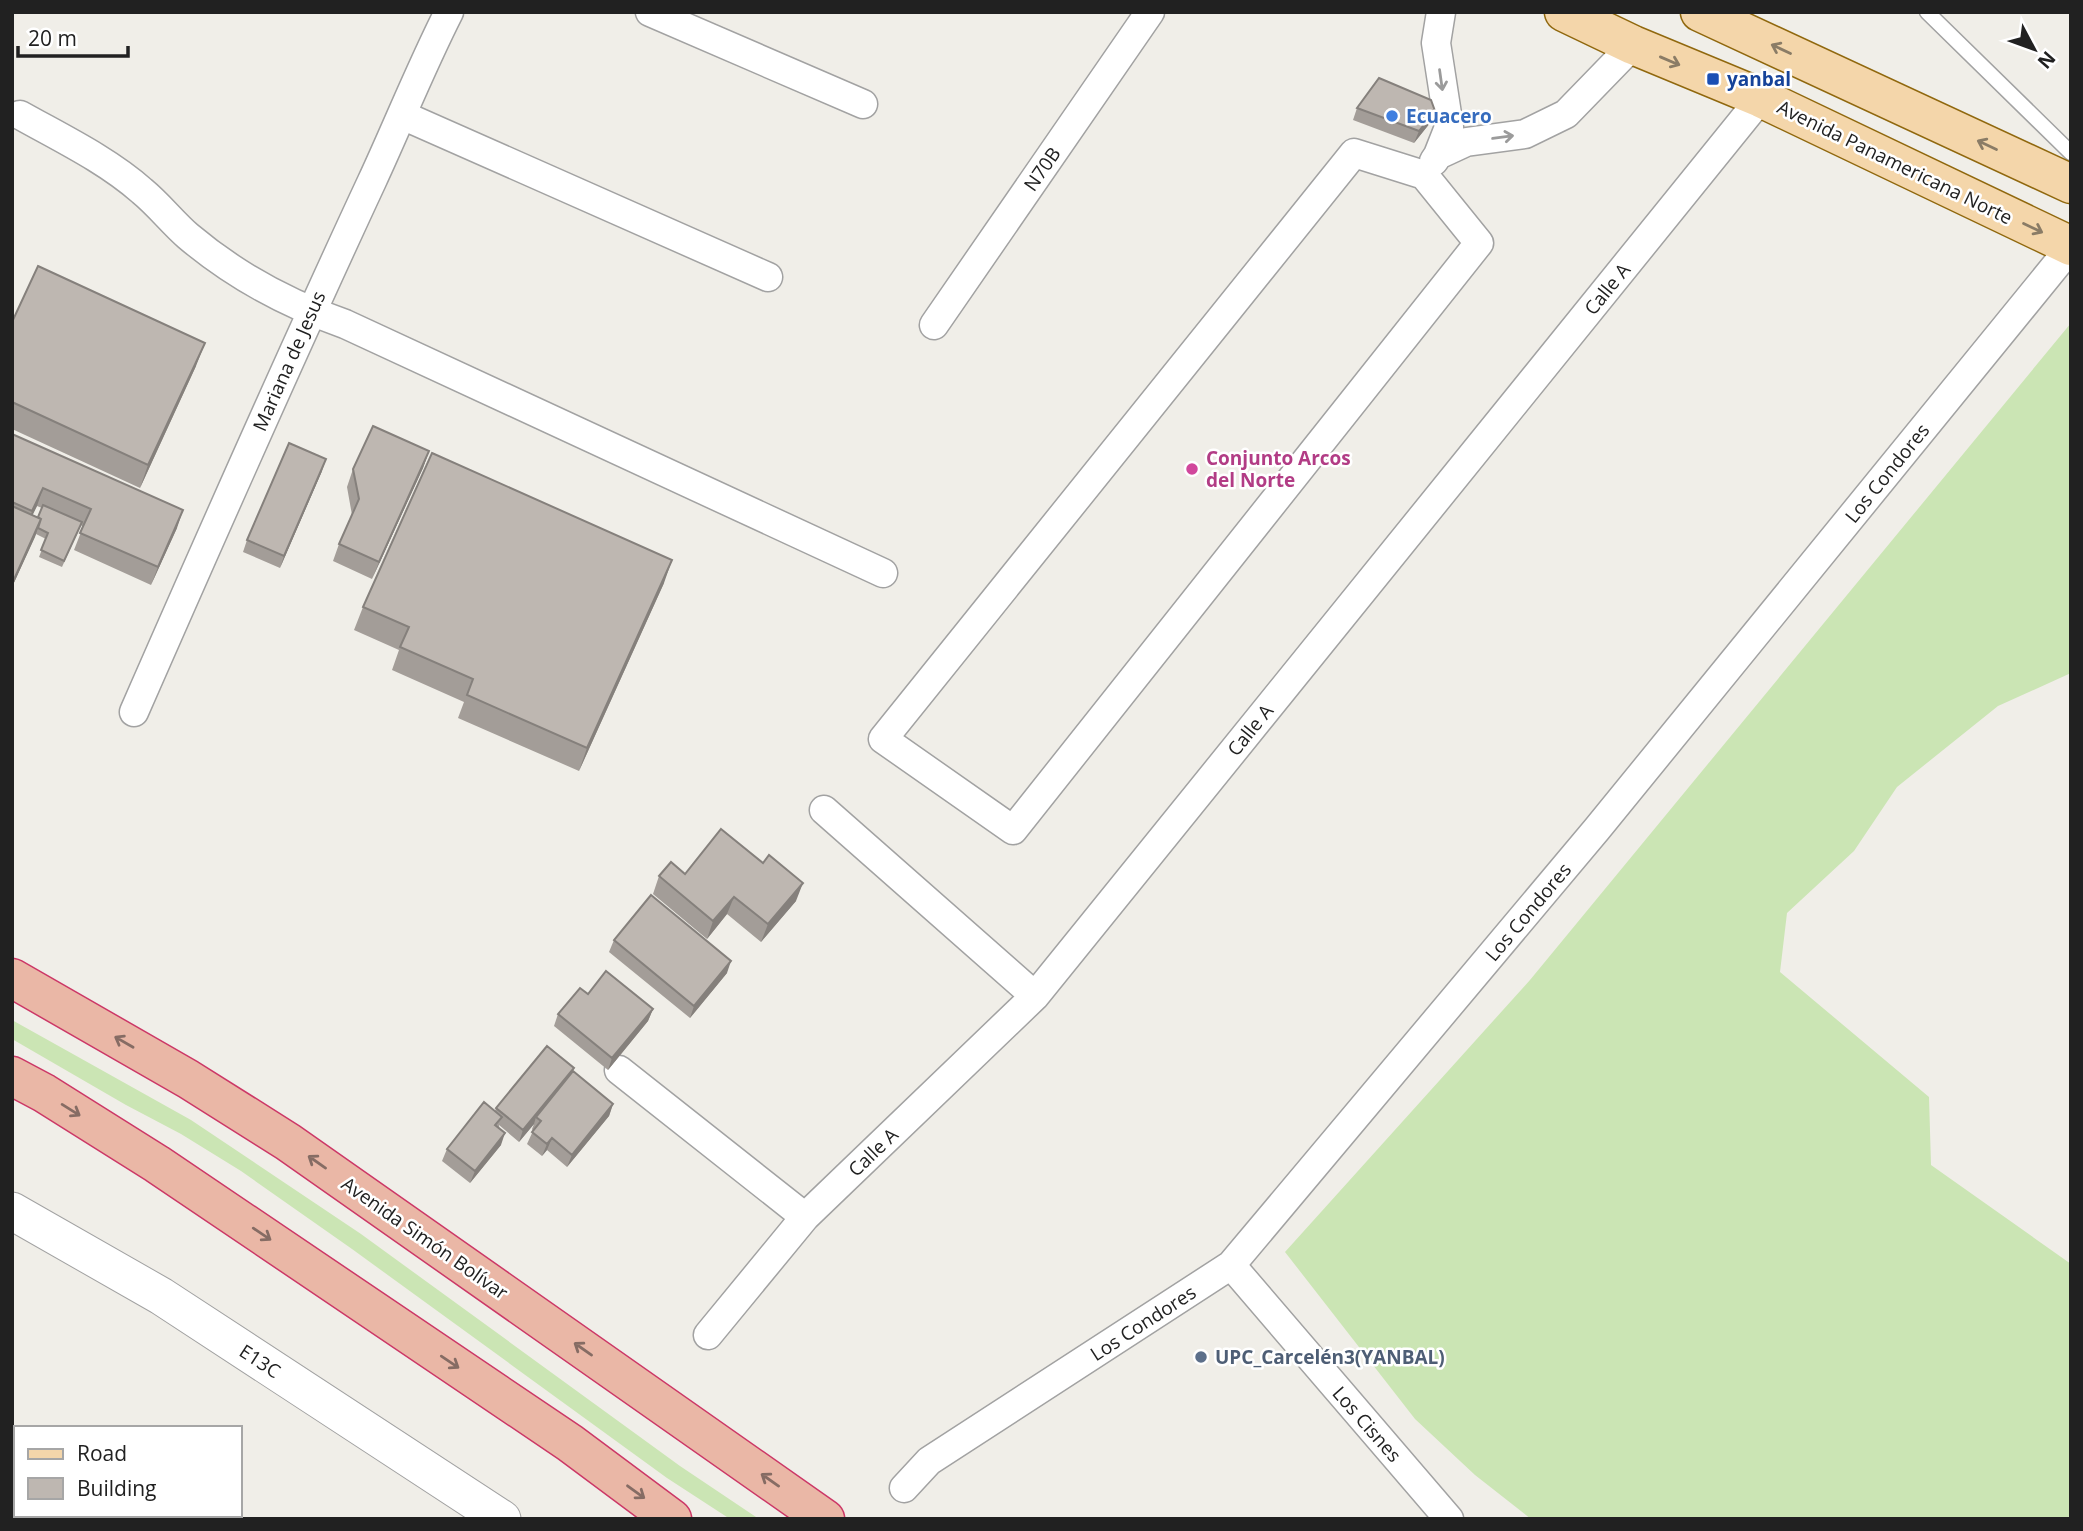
<svg xmlns="http://www.w3.org/2000/svg" width="2083" height="1531" viewBox="0 0 2083 1531" font-family="'Open Sans',sans-serif">
	<rect width="100%" height="100%" fill="#f0eee8"/>
	<path fill="#cbe5b4" d="M2071,323V673L1998,706L1897,787L1854,851L1787,913L1780,972L1929,1097L1931,1165L2071,1264V1514L2067,1519H1531L1475,1475L1415,1419L1285,1252L1530,980Z
		M12,1020L191,1120L361,1234L680,1466L759,1519H730L667,1478L352,1249L241,1171L181,1134L126,1105L12,1039Z"/>
	<g fill="none" stroke-linecap="round" stroke-linejoin="round">
		<defs>
			<path id="service" d="M1927,12L2071,153"/>
			<path id="minor" d="M650,12L863,104
				M20,115C61,138 107,160 142,191C159,205 172,222 188,236C234,275 288,304 345,324L883,573
				M402,115L768,277
				M1354,153L1424,175L1479,243L1013,830L883,739Z
				M1438,155L1466,142L1525,134L1566,114L1633,45
				M1434,161L1438,155L1449,127L1436,43L1441,12
				M934,325L1150,12
				M134,712C212,534 290,357 372,181C398,125 421,67 449,12
				M824,810L1035,996
				M619,1070L805,1217
				M1231,1265L1449,1519
				M708,1335L805,1217L1035,996L1761,98
				M904,1488L929,1461L1231,1265L1597,829L2071,247"/>
			<path id="tertiary" d="M12,1211L161,1296L502,1519"/>
			<path id="primary" d="M1564,12L1633,45L1761,98L2071,246
				M1700,12L2071,184"/>
			<path id="trunk" d="M12,978L188,1079L288,1142L825,1519
				M12,1076L44,1093L157,1164L570,1443L672,1519"/>
		</defs>
		<use href="#service" stroke="#a2a2a2" stroke-width="17"/>
		<use href="#minor" stroke="#a2a2a2" stroke-width="31"/>
		<use href="#tertiary" stroke="#a2a2a2" stroke-width="39"/>
		<use href="#primary" stroke="#90680e" stroke-width="41"/>
		<use href="#trunk" stroke="#cc3867" stroke-width="41"/>
		<use href="#service" stroke="#fff" stroke-width="14"/>
		<use href="#minor" stroke="#fff" stroke-width="28"/>
		<use href="#tertiary" stroke="#fff" stroke-width="37"/>
		<use href="#primary" stroke="#f4d6aa" stroke-width="38"/>
		<use href="#trunk" stroke="#eab7a6" stroke-width="38"/>
	</g>
	<path fill="#a39d98" fill-rule="evenodd" d="M1357,108L1435,111L1430,123L1414,143L1353,120Z
		M12,322L196,366L140,488L12,429Z
		M12,434L177,528L151,585L74,550L83,527L81,525L62,567L39,557L46,539L36,534L12,587ZM37,506L42,508L38,517L32,515Z
		M429,451L423,468L372,579L333,561L339,544L352,515L347,487L353,469Z
		M322,471L280,568L243,552L247,540Z
		M664,583L579,771L458,718L464,702L392,670L399,650L354,630L363,607Z
		M685,874L796,901L761,942L727,914L707,939L653,894L659,876Z
		M614,940L727,973L690,1018L609,952Z
		M588,994L653,1009L648,1021L608,1070L554,1026L558,1014Z
		M572,1073L613,1104L609,1116L567,1167L547,1150L542,1156L527,1144L533,1131L532,1129L534,1124L519,1142L499,1125L501,1145L470,1183L442,1161L447,1149L495,1111L496,1108Z"/>
	<path fill="#85807c" d="M1435,111L1430,123L1414,143L1419,131Z
		M205,343L196,366L140,488L148,465Z
		M429,451L423,468L372,579L379,562Z
		M326,459L322,471L280,568L284,556Z
		M43,488L37,506L26,529L32,511Z
		M183,510L177,528L151,585L158,567Z
		M41,519L35,537L12,587V584Z
		M672,560L664,583L579,771L587,748Z
		M803,883L796,901L761,942L768,924Z
		M734,897L727,914L707,939L713,921Z
		M731,961L727,973L690,1018L694,1006Z
		M653,1009L648,1021L608,1070L612,1058Z
		M574,1068L570,1080L536,1117L534,1124L519,1142L523,1130Z
		M613,1104L609,1116L567,1167L572,1155Z
		M505,1133L501,1145L470,1183L475,1171Z
		M552,1138L547,1150L542,1156L547,1144Z"/>
	<path fill="#beb7b1" stroke="#85807c" stroke-width="2" d="M1379,78L1431,100L1435,111L1419,131L1357,108Z
		M38,266L205,343L148,465L12,402V322Z
		M373,426L429,451L379,562L339,544L359,499L353,469Z
		M12,434L183,510L158,567L80,533L91,509L43,488L32,511L12,502Z
		M289,443L326,459L284,556L247,540Z
		M432,453L672,560L587,748L467,695L473,679L400,647L409,627L363,607Z
		M43,505L82,522L64,561L41,550L48,533L38,528L41,519L38,517Z
		M12,506L41,519L12,584Z
		M721,829L763,863L769,855L803,883L768,924L734,897L713,921L659,876L671,862L685,874Z
		M651,895L731,961L694,1006L614,940Z
		M606,971L653,1009L612,1058L558,1014L580,988L588,994Z
		M547,1046L574,1068L523,1130L496,1108Z
		M573,1071L613,1104L572,1155L552,1138L547,1144L532,1132L541,1121L536,1117Z
		M484,1102L502,1117L495,1125L505,1133L475,1171L447,1149Z"/>
	<defs><path id="oneway-shaft" d="M-6 0H5M1.5-3L5.5 0L1.5 3" fill="none" stroke-width="1.6" stroke-linecap="round" stroke-linejoin="round" transform="scale(1.75)"/></defs>
	<g stroke="#8a7c66">
		<use href="#oneway-shaft" transform="translate(1781 49) rotate(-155)"/>
		<use href="#oneway-shaft" transform="translate(1670 61) rotate(23)"/>
		<use href="#oneway-shaft" transform="translate(1987 145) rotate(-155)"/>
		<use href="#oneway-shaft" transform="translate(2033 228) rotate(26)"/>
	</g>
	<g stroke="#9b9b9b">
		<use href="#oneway-shaft" transform="translate(1441 80) rotate(82)"/>
		<use href="#oneway-shaft" transform="translate(1503 137) rotate(-8)"/>
	</g>
	<g stroke="#866c64">
		<use href="#oneway-shaft" transform="translate(124 1042) rotate(-150)"/>
		<use href="#oneway-shaft" transform="translate(71 1110) rotate(32)"/>
		<use href="#oneway-shaft" transform="translate(317 1162) rotate(-145)"/>
		<use href="#oneway-shaft" transform="translate(262 1234) rotate(34)"/>
		<use href="#oneway-shaft" transform="translate(583 1349) rotate(-145)"/>
		<use href="#oneway-shaft" transform="translate(450 1362) rotate(34)"/>
		<use href="#oneway-shaft" transform="translate(770 1480) rotate(-145)"/>
		<use href="#oneway-shaft" transform="translate(636 1492) rotate(36)"/>
	</g>
	<rect fill="#1a4fb4" stroke="#fff" stroke-width="2.5" x="1706" y="72" width="14" height="14" rx="3.5"/>
	<circle fill="#3f7fe0" stroke="#fff" stroke-width="2.5" cx="1392" cy="116" r="7"/>
	<circle fill="#d1479c" stroke="#fff" stroke-width="2.5" cx="1192" cy="469" r="7"/>
	<circle fill="#5c6f8a" stroke="#fff" stroke-width="2.5" cx="1201" cy="1357" r="7"/>
	<g text-anchor="middle" stroke-width="5" stroke-linejoin="round" paint-order="stroke">
		<g font-size="19" font-weight="bold" fill="#164399" stroke="#fff" text-anchor="start">
			<text x="1727" y="86">yanbal</text>
		</g>
		<g font-size="19" font-weight="bold" fill="#366cbe" stroke="#fff" text-anchor="start">
			<text x="1406" y="123">Ecuacero</text>
		</g>
		<g font-size="19" fill="#212121" stroke="#fff">
			<text transform="translate(1895 162) rotate(26)" y="7">Avenida Panamericana Norte</text>
			<text transform="translate(1042 169) rotate(-55)" y="7">N70B</text>
			<text transform="translate(1607 289) rotate(-51)" y="7">Calle A</text>
			<text transform="translate(289 361) rotate(-66)" y="7">Mariana de Jesus</text>
			<text transform="translate(1887 473) rotate(-51)" y="7">Los Condores</text>
			<text transform="translate(1250 730) rotate(-51)" y="7">Calle A</text>
			<text transform="translate(1528 912) rotate(-50)" y="7">Los Condores</text>
			<text transform="translate(873 1152) rotate(-44)" y="7">Calle A</text>
			<text transform="translate(425 1238) rotate(35)" y="7">Avenida Simón Bolívar</text>
			<text transform="translate(1143 1323) rotate(-33)" y="7">Los Condores</text>
			<text transform="translate(260 1361) rotate(33)" y="7">E13C</text>
			<text transform="translate(1367 1424) rotate(49)" y="7">Los Cisnes</text>
		</g>
		<g font-size="19" font-weight="bold" fill="#b23c85" stroke="#fff" text-anchor="start">
			<text x="1206" y="465">Conjunto Arcos<tspan x="1206" dy="22">del Norte</tspan></text>
		</g>
		<g font-size="19" font-weight="bold" fill="#4e5e75" stroke="#fff" text-anchor="start">
			<text x="1215" y="1364">UPC_Carcelén3(YANBAL)</text>
		</g>
	</g>
	<rect width="2083" height="1531" fill="none" stroke="#212121" stroke-width="28"/>
	<rect x="14" y="1426" width="228" height="91" fill="#ffffff" stroke="#a6a6a6" stroke-width="2"/>
	<rect x="28" y="1449" width="35" height="10" fill="#f4d6aa" stroke="#a6a6a6" stroke-width="2"/>
	<text x="77" y="1461" font-size="21" fill="#212121">Road</text>
	<rect x="28" y="1478" width="35" height="21" fill="#beb7b1" stroke="#a6a6a6" stroke-width="2"/>
	<text x="77" y="1496" font-size="21" fill="#212121">Building</text>
	<g transform="translate(2034 49) rotate(131)" stroke="#ffffff" stroke-width="5" paint-order="stroke">
	<path d="M0-5L12 26L0 18L-12 26Z" fill="#212121"/>
	<text y="-10" font-size="19" font-weight="bold" text-anchor="middle" fill="#212121">N</text>
	</g>
	<path d="M18 46v10h110v-10" fill="none" stroke="#212121" stroke-width="3.5"/>
	<text x="28" y="46" font-size="21" fill="#212121" stroke="#ffffff" stroke-width="5" paint-order="stroke">20 m</text>
</svg>
